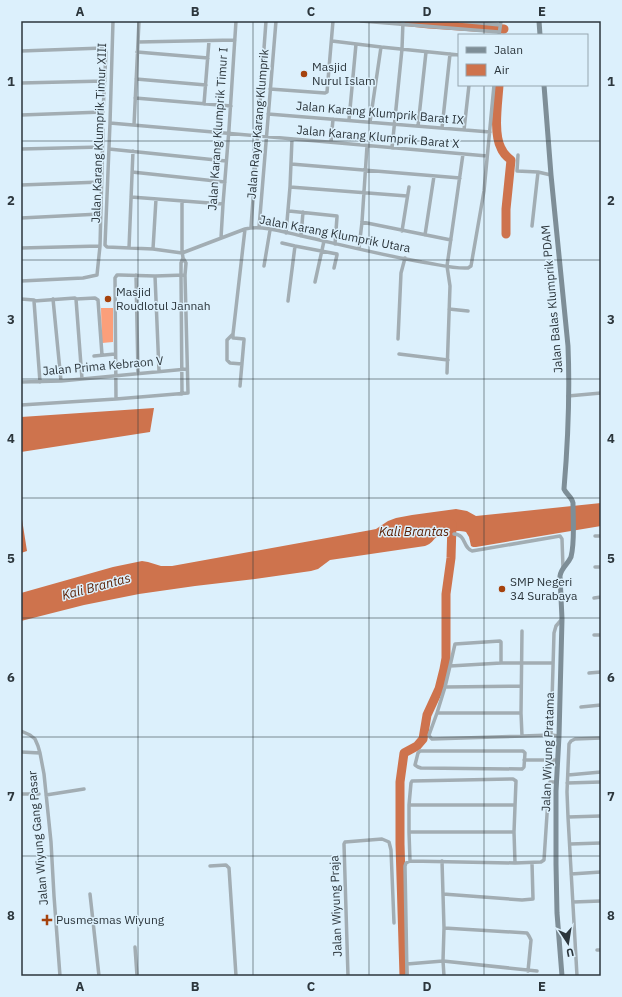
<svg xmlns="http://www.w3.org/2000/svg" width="622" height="997" viewBox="0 0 622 997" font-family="'IBM Plex Sans',sans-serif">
	<rect width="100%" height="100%" fill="#dcf0fc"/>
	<path fill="#fb9f7a" d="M101,308H113V342L102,343Z"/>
	<path fill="#ce734d" d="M154,408L150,432L21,452V417Z
		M601,503V526L476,547H473L471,546L469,537L466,532C458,530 445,531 438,536C433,539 432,544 425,546L330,560L318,569L311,571L255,579L195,586L139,594L84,605L21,621V593L113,567L142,561L148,562L161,566H172L371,530L376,529L388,521L396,518L412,515L456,509L467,511L476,516Z
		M21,513L27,551L21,553Z"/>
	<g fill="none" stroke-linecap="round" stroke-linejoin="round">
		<path stroke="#ce734d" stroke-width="9" d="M401,21L429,24L504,29
			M499,85C498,102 493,133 501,148C503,153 507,157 511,160L506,209V234
			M404,976L400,844V782L404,753L417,746L423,739L427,715L439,689L444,669L446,658V594L451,558L452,524"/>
		<path stroke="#a2adb3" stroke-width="3.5" d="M113,21L110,123L105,245L107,247L153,249L182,253L245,229C263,225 284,232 302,236C342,245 382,255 422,262C437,264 453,269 468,268L471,266L484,191L494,85
			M361,21L499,32
			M460,21L500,25
			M499,35L501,21
			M332,41L381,47L459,55
			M138,42L235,40
			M21,51L103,48L105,50L106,52L103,112L21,115
			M137,52L208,58
			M136,79L206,85
			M21,83L105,81
			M270,89L325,93L327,92L333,21
			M135,98L231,106
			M204,104L209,41
			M268,114L490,132
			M349,120L356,44
			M370,122L381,47
			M110,123L487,156
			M134,125L139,21
			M418,126L426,52
			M442,128L450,54
			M464,130L469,85
			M331,142L333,119
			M392,148L402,49L403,21
			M21,149L102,147
			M109,149L226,161
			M518,155L517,171L538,172L551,175
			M291,164L460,178
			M132,172L225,182
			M21,185L101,182
			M290,187L407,196
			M131,197L223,204
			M289,211L337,216V217L335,244
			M21,218L100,214
			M362,222L451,240
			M532,226L538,172
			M251,227L266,21
			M259,228L276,21
			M402,231L409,187
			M286,233L290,187L292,139
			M425,235L434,176
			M301,236L303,212
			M221,238L223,204L229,129L236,21
			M282,243L295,246L337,254V255L334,268
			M21,248L100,246
			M129,248L133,151
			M359,248L362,222L367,146
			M153,249L156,199
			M264,266L270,230
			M136,275L138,373
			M155,276L159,371
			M21,281L83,278L97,275L100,246L103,129
			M315,282L324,241
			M21,299L34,300V301
			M53,299L61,381
			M34,301L40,382
			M34,301L75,298L76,299
			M288,301L295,246
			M449,309L468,311
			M233,334L227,340V360L230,363L242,364
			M398,339L401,273L405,258
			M399,354L448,360
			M94,356L115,354
			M447,373L450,286L447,266L463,154
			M82,379L76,299L95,298L98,300L102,355
			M21,382L61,381L187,369
			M240,386L244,340V339L234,338H233V334L245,229
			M182,394L181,276V263L183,258
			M568,396L601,393
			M116,399L115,278L117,275H120L155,276L185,275
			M21,405L116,399L188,393L185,275L186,263L183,258L182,250V201
			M454,534C467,535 462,547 472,551L560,536L562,539L563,568
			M595,536H601
			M595,567H601
			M594,598L601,597
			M594,635H601
			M450,666L455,644L500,641L501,642V663
			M589,673L601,672
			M445,687L521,686
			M581,707L601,705
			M437,713L429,735L430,737L432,739L551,735L559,736
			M521,713H437L445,687L450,666L501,663H553
			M21,731L30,735L35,739L38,746L40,753L44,774L51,842L54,896L60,976
			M551,735L554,633L556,626L562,619
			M522,736L521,713L522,631
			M420,751H523L525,753L524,767L522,769L421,768L418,767L415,765L418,753Z
			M21,752L40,753
			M524,760H557
			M568,775L601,772
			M567,783L601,782
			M21,794H39
			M46,795L84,789
			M515,805H409L411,783L412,781L513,779L516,781L514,832L515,863
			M568,817L601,816
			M409,832V805
			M570,844L601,843
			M410,861L409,832H514
			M442,861L444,928L443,961L444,976
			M210,866L226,865L229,868L236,976
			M571,874L601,872
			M90,894L99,976
			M443,894L522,900L533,899L532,863
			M573,902L601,901
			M444,928L527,933L529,936L531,940L528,971
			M135,947L137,976
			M597,950H601
			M407,964L443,961L537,971
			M348,976L344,844L345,842L382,839L389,842L391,850L394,923
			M407,976L405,866L406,863L410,861L515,863L541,862L544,860L549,784L550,782H556
			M577,976L568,817L567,792L569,744L571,741L575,739L601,738"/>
		<path stroke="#7e8e97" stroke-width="5" d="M539,21L540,35
			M544,85L551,175L568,346C570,393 568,441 564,489C566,494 572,497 573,503C573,518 575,542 571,557C568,564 561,568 560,576L562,619L559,736L556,791V864L557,913L562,976"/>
	</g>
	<path fill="none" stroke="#2c363c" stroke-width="1" stroke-opacity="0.55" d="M138,21V976M253,21V976M369,21V976M484,21V35M484,85V976M21,141H601M21,260H601M21,379H601M21,498H601M21,618H601M21,737H601M21,856H601"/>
	<g fill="#a5420d" stroke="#dcf0fc" stroke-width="1.5">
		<circle cx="304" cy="74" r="4"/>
		<circle cx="108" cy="299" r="4"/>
		<circle cx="502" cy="589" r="4"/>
		<path d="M45 914h4v4h4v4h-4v4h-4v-4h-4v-4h4z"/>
	</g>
	<g text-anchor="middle" stroke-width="3" stroke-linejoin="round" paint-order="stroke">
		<g font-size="12" fill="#2c363c" stroke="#dcf0fc" text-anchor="start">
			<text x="312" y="71">Masjid<tspan x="312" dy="14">Nurul Islam</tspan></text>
			<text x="116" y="296">Masjid<tspan x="116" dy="14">Roudlotul Jannah</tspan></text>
			<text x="510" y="586">SMP Negeri<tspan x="510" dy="14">34 Surabaya</tspan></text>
			<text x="56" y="924">Pusmesmas Wiyung</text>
		</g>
		<g font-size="12" fill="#2c363c" stroke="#dcf0fc">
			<text transform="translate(380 113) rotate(5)" y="4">Jalan Karang Klumprik Barat IX</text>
			<text transform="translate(258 124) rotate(-85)" y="4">Jalan Raya Karang Klumprik</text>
			<text transform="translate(218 129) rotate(-86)" y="4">Jalan Karang Klumprik Timur I</text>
			<text transform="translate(99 133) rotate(-88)" y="4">Jalan Karang Klumprik Timur XIII</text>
			<text transform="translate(378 137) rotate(5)" y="4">Jalan Karang Klumprik Barat X</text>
			<text transform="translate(335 234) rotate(11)" y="4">Jalan Karang Klumprik Utara</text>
			<text transform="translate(552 299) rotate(-95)" y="4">Jalan Balas Klumprik PDAM</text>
			<text transform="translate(103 366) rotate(-5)" y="4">Jalan Prima Kebraon V</text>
			<text transform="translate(548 752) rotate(-88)" y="4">Jalan Wiyung Pratama</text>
			<text transform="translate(38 838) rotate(-95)" y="4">Jalan Wiyung Gang Pasar</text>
			<text transform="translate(336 906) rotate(-92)" y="4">Jalan Wiyung Praja</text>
		</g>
		<g font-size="13" font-style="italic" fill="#5c2105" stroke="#dcf0fc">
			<text x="414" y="536">Kali Brantas</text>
			<text transform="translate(96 586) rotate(-15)" y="5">Kali Brantas</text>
		</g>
	</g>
	<rect width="622" height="997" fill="none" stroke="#dcf0fc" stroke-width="44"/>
	<rect x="458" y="34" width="130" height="52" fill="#dcf0fc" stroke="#96a6af"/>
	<rect x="466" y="47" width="20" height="6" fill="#7e8e97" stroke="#96a6af"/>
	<text x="494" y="54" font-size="12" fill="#2c363c">Jalan</text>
	<rect x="466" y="64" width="20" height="12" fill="#ce734d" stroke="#96a6af"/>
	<text x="494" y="74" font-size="12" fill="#2c363c">Air</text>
	<g transform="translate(568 943) rotate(168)" stroke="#dcf0fc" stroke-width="3" paint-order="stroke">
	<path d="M0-3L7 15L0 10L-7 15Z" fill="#2c363c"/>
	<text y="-6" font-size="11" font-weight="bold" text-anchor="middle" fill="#2c363c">U</text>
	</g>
	<rect x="22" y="22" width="578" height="953" fill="none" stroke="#2c363c" stroke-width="1.5"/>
	<g font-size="13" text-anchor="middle" font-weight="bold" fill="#2c363c">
		<text x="80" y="16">A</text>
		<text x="195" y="16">B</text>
		<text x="311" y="16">C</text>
		<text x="427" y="16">D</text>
		<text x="542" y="16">E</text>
		<text x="11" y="86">1</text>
		<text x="611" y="86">1</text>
		<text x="11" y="205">2</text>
		<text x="611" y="205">2</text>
		<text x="11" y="324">3</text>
		<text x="611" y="324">3</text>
		<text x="11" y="443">4</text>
		<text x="611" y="443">4</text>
		<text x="11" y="563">5</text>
		<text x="611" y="563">5</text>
		<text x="11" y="682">6</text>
		<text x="611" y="682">6</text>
		<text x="11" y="801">7</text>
		<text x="611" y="801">7</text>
		<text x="11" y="920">8</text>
		<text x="611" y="920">8</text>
		<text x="80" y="991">A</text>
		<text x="195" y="991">B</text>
		<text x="311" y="991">C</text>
		<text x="427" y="991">D</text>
		<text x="542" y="991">E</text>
	</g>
</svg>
